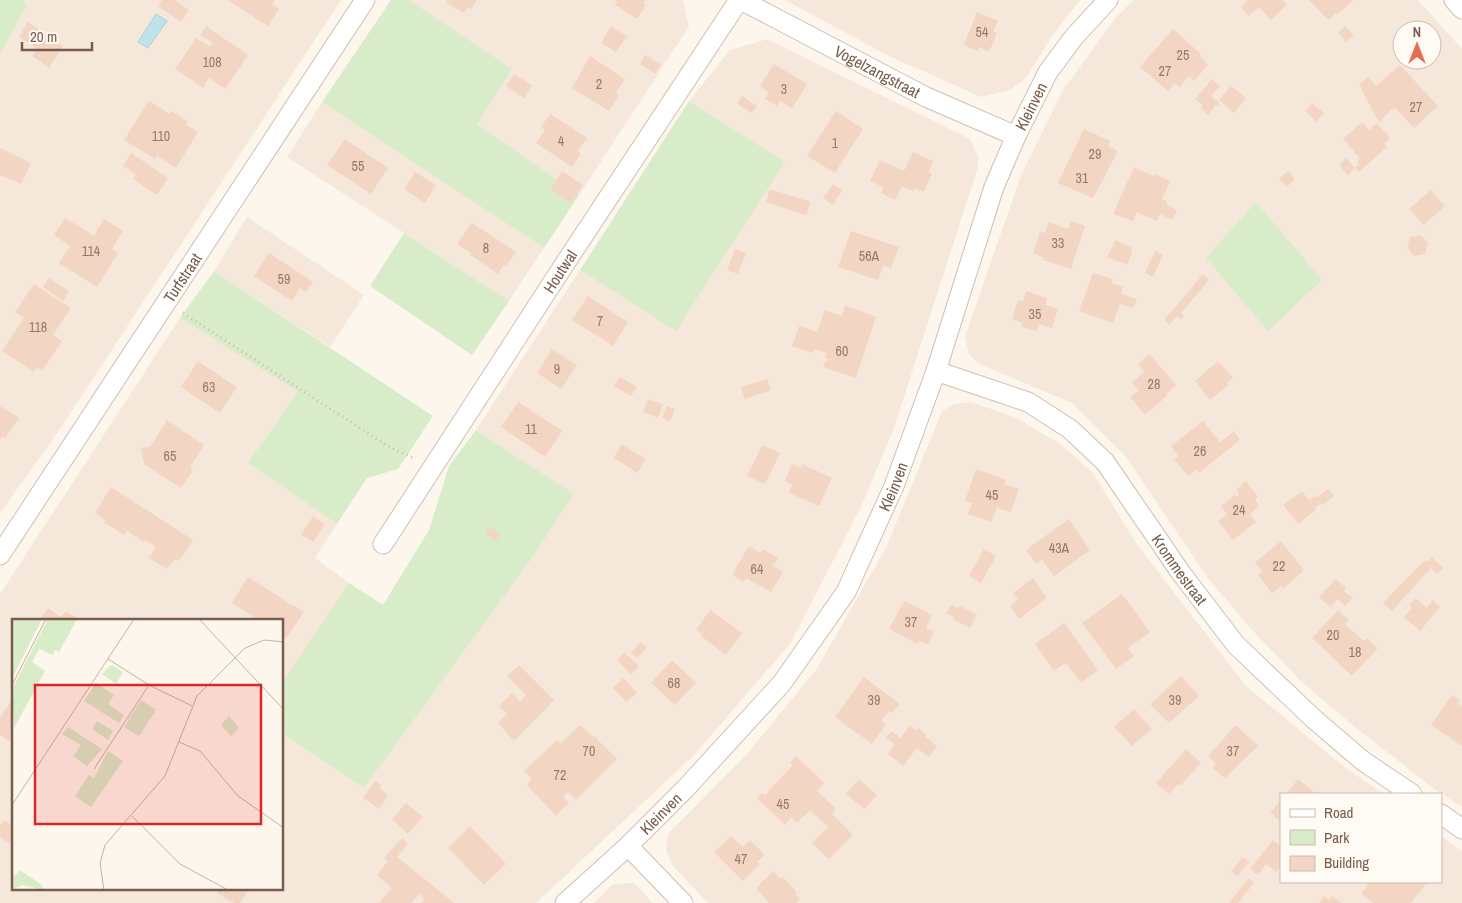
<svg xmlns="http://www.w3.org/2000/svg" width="1462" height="903" viewBox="0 0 1462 903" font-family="'Archivo Narrow',sans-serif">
	<rect width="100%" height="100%" fill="#fdf6ec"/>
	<path fill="#f5e8da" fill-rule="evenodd" d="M23,0H341L58,432L0,513V54L26,5Z
		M409,0H683L689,27L579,195L477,124L511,69Z
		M785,0H1080L1052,36L1026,78L1010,90L981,97L889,56Z
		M1134,0H1418L1462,49V807L1433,788L1355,727L1303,683L1251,629L1207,577L1127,458L1072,403L979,364L969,354L965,337L1021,175L1063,90L1117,16ZM1402,30H1432V60H1402Z
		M767,39L970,139L979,159L977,170L894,428L861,507L790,644L693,756L536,903H0V594L180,318L298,392L249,463L337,524L315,558L349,583L283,683L282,620H14V889H282L283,734L364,788L530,561L573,494L476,430L580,270L676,330L784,162L689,101L730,50Z
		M322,102L544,248L509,301L287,157Z
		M247,217L364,295L330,347L214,271Z
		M971,402L1014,417L1059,443L1093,473L1136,543L1246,686L1342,765L1383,794H1281V882H1441V836L1462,851V903H708L673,866L666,851L668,834L746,755L816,670L886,548L942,411L954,404Z
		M634,883L653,903H594L613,884Z"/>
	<path fill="#d8ecc9" d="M0,0H23L27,5L0,54Z
		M391,0H409L512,69L477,124L579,195L544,248L322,102Z
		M689,101L785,162L676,331L580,270Z
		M1256,202L1322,280L1268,331L1206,258Z
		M404,233L509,301L472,355L370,286Z
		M214,271L433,416L398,469L367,478L337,524L248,463L298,392L180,318Z
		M476,430L574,494L530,561L364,788L283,734L282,683L349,583L383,605L429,530L449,466Z"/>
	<path fill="#bfe3e8" stroke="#a5d3da" d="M156,14L167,21L148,48L138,42Z"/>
	<path fill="#f3d5c3" d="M162,0H175L189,10L181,22L158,6Z
		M228,0H275L272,4L279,9L268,26Z
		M448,0H477L471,9L468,7L464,13L446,3Z
		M614,0H645L643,3L646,5L637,19L615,5L617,2Z
		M1248,0H1283L1287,5L1271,20L1259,7L1249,16L1241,7Z
		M1309,0H1353L1337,15L1336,13L1328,20Z
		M977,12L998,21L993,31L997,33L989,52L979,47L978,51L964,45Z
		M28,22L63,46L49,68L32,56L37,49L19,37Z
		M206,26L248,55L225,89L209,78L203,88L175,69L196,38L210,47L213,43L200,35Z
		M611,26L627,36L616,52L601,43Z
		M1345,26L1354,35L1346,42L1338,33Z
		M1173,29L1201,54L1200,56L1208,65L1194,81L1189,76L1180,87L1174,83L1168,91L1140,67Z
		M645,55L661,65L655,74L640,64Z
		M590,56L625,79L616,93L619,96L609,111L572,88Z
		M774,64L807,84L792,109L781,101L777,106L765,99L769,93L760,86Z
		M1400,65L1438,106L1414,128L1394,107L1379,122L1359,85L1368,77L1376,86Z
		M514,74L532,85L524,98L506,86Z
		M1212,79L1220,86L1211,96L1220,104L1217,106L1216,105L1208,115L1201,108L1203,106L1195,99Z
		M1231,86L1246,98L1234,113L1219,100Z
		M742,96L757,106L752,113L737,104Z
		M149,101L170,114L172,111L188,122L186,125L198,132L176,168L157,156L155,159L124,140Z
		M1312,103L1324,113L1317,122L1305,111Z
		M836,111L863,129L835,173L807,156Z
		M550,114L587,138L578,151L581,154L572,167L536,143L545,130L541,127Z
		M1362,122L1369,130L1377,123L1390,138L1384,144L1387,147L1359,172L1355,168L1359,164L1357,162L1360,158L1343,139Z
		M1084,129L1110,141L1108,146L1118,151L1093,198L1058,183Z
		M345,139L388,168L371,194L327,165Z
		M0,148L31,163L21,184L0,175Z
		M913,152L933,161L929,172L932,174L924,192L914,188L913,191L902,186L895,200L881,193L883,187L870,181L880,160L904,171Z
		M131,153L168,178L157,195L133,179L136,175L123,166Z
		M1346,158L1355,168L1348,175L1339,165Z
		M1134,167L1153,176L1154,174L1170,181L1162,199L1167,201L1166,204L1177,210L1172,220L1160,214L1157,221L1137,212L1133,221L1113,214Z
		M562,171L583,185L571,203L550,189Z
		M1288,171L1295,179L1287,187L1279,179Z
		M415,172L436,185L425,203L404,189Z
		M833,184L842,190L833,205L823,198Z
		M770,189L811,202L806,215L766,202Z
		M1431,190L1445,206L1424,225L1409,209Z
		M65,218L93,235V237L104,219L123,231L112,249L118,253L97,287L59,263L70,246L54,235Z
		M1071,221L1085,226L1071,269L1043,260L1044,258L1033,253L1040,232L1045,233L1049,222L1068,229Z
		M472,223L516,252L506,266L504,264L498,274L470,255L471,253L457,244Z
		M851,231L899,247L891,268L883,266L878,280L838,267Z
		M1421,235L1428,243L1425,254L1414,256L1407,248L1410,237Z
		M1116,240L1132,248L1131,251L1132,253L1127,265L1107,257Z
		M735,249L746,253L738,274L727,270Z
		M1155,251L1163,255L1153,277L1145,273Z
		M269,253L313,282L306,292L300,288L292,301L254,276Z
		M1093,273L1113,279L1112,283L1123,287L1121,294L1137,299L1133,308L1120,304L1113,323L1079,311Z
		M1203,274L1209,280L1181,313L1184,316L1181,319L1177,316L1169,325L1164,320Z
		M49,278L69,291L63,301L43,287Z
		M34,284L71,308L53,335L62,341L42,371L37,367L34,372L2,351L24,318L15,312Z
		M1026,291L1047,298L1045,305L1058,309L1052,328L1039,324L1036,331L1022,327V323L1012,319L1018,300L1023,301Z
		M588,296L628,322L613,346L572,320Z
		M845,305L876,317L856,378L823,367L825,361H827L828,359L825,357L827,353L814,349L812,353L792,346L799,326L817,332L825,310L842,316Z
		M552,349L577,365L561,389L537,373Z
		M1149,354L1176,385L1166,394L1167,396L1145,415L1130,397L1139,390L1132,382L1144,372L1138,364Z
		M198,361L237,387L220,413L181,387Z
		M1218,361L1233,378L1227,383L1228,385L1210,400L1195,381Z
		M620,377L637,387L631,396L614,386Z
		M767,379L771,390L745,399L741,387Z
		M648,399L663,404L658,418L643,412Z
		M518,402L562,431L545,457L501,427Z
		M0,406L19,418L5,438L2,436L0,440Z
		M667,406L675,409L670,422L662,418Z
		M167,420L204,445L190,467L193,470L181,488L144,464L141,448L150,447Z
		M1203,421L1220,442L1234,431L1240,440L1199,473L1196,470L1188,476L1174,459L1178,456L1171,446Z
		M622,444L646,459L637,473L614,458Z
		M762,445L780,453L765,484L747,476Z
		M792,464L801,468L802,464L832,478L819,506L789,493L792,485L785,481Z
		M976,469L1006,480L1004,484L1019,489L1011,512L997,508L991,522L968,514L972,503L965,501Z
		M1246,481L1258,497L1255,500L1259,506L1250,514L1256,522L1233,540L1218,521L1227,514L1221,506L1235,495L1238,497L1239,496L1237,489Z
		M111,487L193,540L179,561L175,559L167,569L149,558L156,547L145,540L144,542L127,531L124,535L104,522L105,520L95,513Z
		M1328,489L1334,496L1322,505L1321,504L1315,507L1316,510L1298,524L1283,505L1302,491L1309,500L1315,496L1316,498Z
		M313,516L325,524L313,542L301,535Z
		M1069,519L1090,550L1054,576L1042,560L1036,564L1026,550Z
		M490,527L500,533L496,541L485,534Z
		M1281,541L1304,570L1283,589L1281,586L1272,593L1258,575L1262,572L1255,562Z
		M749,546L761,553L763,549L778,558L773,566L783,572L771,592L746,578L744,582L732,575Z
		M984,549L996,556L981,583L969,576Z
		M1432,557L1443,568L1437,574L1431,568L1392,611L1383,603L1425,560L1427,562Z
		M248,577L293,606L294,605L304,612L286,638L282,636V620H259L232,603Z
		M1033,578L1047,598L1019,619L1010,606L1018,600L1013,593Z
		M1336,579L1346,588L1344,591L1353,598L1345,606L1338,599L1330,607L1319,597Z
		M1122,594L1150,632L1128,648L1134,656L1116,669L1082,623Z
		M1415,598L1427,608L1433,600L1440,607L1420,631L1404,617L1412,608L1409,605Z
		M904,601L932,615L926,628L934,632L928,644H926L919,641L918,644L889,629Z
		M951,605L958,608L960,606L977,615L970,628L953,619L954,617L946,613Z
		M48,608L61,617L66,611L80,620H39Z
		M710,610L742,633L726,655L701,636L702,634L696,630Z
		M1338,610L1349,620L1345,624L1364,641L1367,638L1378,648L1352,676L1312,638Z
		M1064,623L1098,670L1081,683L1066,663L1054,671L1035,644Z
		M641,642L647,647L637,658L631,653Z
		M624,652L639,666L631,674L617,660Z
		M672,660L696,683L675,705L651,683Z
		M519,665L554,700L514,741L498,723L507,714L499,706L512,693L520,702L526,695L507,676Z
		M1181,676L1199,696L1169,723L1150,704Z
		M864,677L900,704L892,713L889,711L881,721L886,725L872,744L835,717Z
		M623,678L637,693L626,702L613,688Z
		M1452,695L1460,700L1458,704L1462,707V746L1431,725Z
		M14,696V744L0,735V718Z
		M1134,709L1152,729L1132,746L1114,727Z
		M580,725L593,737L594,736L617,759L576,800L568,792L563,797L569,803L556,816L527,785L532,779L524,771L557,740L561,743Z
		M910,725L916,730L918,728L926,734L925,736L937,746L929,757L917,748L903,766L888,754L895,745L886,738L891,731L901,738Z
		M1236,725L1258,746L1225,778L1213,768L1216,764L1208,756Z
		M1186,749L1201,763L1181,785L1178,784L1169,794L1156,783Z
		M796,756L824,783L817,791L836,809L832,814L853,835L829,859L812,843L828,827L810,810L797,823L791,818L785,825L757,798L762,793L765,795L793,765L790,762Z
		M859,779L877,795L864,809L846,794Z
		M1298,779L1316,794H1286Z
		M375,781L381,785L379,788L388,795L379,809L363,798Z
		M1281,800V822L1270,813Z
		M406,803L423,817L408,834L392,819Z
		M4,820L14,826V846L0,837V826Z
		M470,826L506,864L484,885L448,848Z
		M731,836L743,847L750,840L765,855L757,862L760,864L743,881L714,852Z
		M402,838L408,843L397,857L454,903H421L424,899L419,894L411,903H379L392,888L377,875L388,861L384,858Z
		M1273,840L1281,847V866L1276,872L1266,864L1258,875L1250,869Z
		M1243,857L1249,862L1238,876L1231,872Z
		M773,871L781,879L783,877L797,892L795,894L800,899L796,903H769L756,888Z
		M1249,878L1254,883L1238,903H1229Z
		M1369,882H1427L1411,903H1374L1361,894Z
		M219,889H249L240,903H234L217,893Z
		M1324,896L1329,900L1332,896L1342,903H1319Z"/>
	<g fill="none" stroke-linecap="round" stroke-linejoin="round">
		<defs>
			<g id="minor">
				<path id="s1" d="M741,0L926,97L1016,136"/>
				<path d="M1454,0L1462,9"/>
				<path id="s2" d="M936,371L1028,402L1070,429L1105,462L1181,573L1236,645L1315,720L1363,761L1412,794"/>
				<path id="s3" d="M383,544L562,268L739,0"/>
				<path id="s4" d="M0,555L365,0"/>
				<path d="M1441,814L1462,829"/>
				<path d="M628,846L683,903"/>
				<path id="s5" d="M565,903L628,846L686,788L782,683L846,592L894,486L936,371L994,187L1016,136L1048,72L1074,37L1108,0"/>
			</g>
		</defs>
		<use href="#minor" stroke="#d1beb0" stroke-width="21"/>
		<path stroke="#d9b8a5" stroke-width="3" stroke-dasharray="1 4" stroke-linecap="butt" d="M183,313L386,445L415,459"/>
		<use href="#minor" stroke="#fff" stroke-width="19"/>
	</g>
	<g text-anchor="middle" stroke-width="4" stroke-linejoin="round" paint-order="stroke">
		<g font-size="14" fill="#987a6a">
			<text x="982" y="37">54</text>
			<text x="1183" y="60">25</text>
			<text x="212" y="67">108</text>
			<text x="1165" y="76">27</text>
			<text x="599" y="89">2</text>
			<text x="784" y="94">3</text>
			<text x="1416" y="112">27</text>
			<text x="161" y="141">110</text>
			<text x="561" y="146">4</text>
			<text x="835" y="148">1</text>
			<text x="1095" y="159">29</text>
			<text x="358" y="171">55</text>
			<text x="1082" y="183">31</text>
			<text x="1058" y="248">33</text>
			<text x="486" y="253">8</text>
			<text x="91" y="256">114</text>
			<text x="869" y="261">56A</text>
			<text x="284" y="284">59</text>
			<text x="1035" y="319">35</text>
			<text x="600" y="326">7</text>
			<text x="38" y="332">118</text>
			<text x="842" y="356">60</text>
			<text x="557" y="374">9</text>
			<text x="1154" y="389">28</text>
			<text x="209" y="392">63</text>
			<text x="531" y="434">11</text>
			<text x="1200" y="456">26</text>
			<text x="170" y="461">65</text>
			<text x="992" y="500">45</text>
			<text x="1239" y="515">24</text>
			<text x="1059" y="553">43A</text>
			<text x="1279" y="571">22</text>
			<text x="757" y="574">64</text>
			<text x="911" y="627">37</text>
			<text x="1333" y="640">20</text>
			<text x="1355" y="657">18</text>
			<text x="674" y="688">68</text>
			<text x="874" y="705">39</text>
			<text x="1175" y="705">39</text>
			<text x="589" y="756">70</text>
			<text x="1233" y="756">37</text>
			<text x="560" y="780">72</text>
			<text x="783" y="809">45</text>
			<text x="741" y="864">47</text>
		</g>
		<g font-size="16" fill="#7a5c4d" stroke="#fffaf3">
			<text dy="6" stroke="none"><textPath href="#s1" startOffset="154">Vogelzangstraat</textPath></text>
			<text dy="6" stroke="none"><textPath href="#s5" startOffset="941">Kleinven</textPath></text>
			<text dy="6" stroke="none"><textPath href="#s3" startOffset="325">Houtwal</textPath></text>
			<text dy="6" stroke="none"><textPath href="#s4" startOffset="332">Turfstraat</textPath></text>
			<text dy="6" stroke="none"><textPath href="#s5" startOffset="536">Kleinven</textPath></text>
			<text dy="6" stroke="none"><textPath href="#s2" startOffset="326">Krommestraat</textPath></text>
			<text dy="6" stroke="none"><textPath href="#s5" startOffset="131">Kleinven</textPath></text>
		</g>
	</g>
	<g transform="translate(12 619)">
		<rect width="271" height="271" fill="#fdf6ec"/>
		<path d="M0,0H30L0,59ZM36,0H65L47,33L43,31L41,36L27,30L20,43L33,52L2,109L0,70ZM99,46L111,53L104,65L90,55ZM84,64L102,76L96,85L112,96L107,104L72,82ZM129,81L144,91L127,117L112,108ZM217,97L227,109L219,117L209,106ZM85,102L101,112L96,121L80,110ZM56,108L90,130L75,147L61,137L69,126L50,115ZM96,132L111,142L79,188L63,177L77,156L82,159ZM8,251L30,266L31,271L10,266L0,271V259Z" fill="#d8ecc9"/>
		<path fill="none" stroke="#c5b3a7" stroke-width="1" d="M187,0L272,91M96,40L137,66L180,87M0,66L34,0M167,123L188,132L226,177L272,209M82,150L137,66M0,186L122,0M120,197L168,245L216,271M92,271L88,244L93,226L153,157L185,77L233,29L252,21L272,23"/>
		<path fill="#d62828" fill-opacity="0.15" stroke="#d62828" stroke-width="2.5" d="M23,66H249V205H23Z"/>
		<rect width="271" height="271" fill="none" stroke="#7a5c4d" stroke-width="2.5"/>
	</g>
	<rect x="1280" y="793" width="162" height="90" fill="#fffaf3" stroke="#cabbb1"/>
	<rect x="1290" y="809" width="25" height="8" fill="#ffffff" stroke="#cabbb1"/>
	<text x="1324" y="818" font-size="15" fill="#7a5c4d">Road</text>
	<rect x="1290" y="830" width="25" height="15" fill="#d8ecc9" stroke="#cabbb1"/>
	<text x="1324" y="843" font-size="15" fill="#7a5c4d">Park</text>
	<rect x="1290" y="856" width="25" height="15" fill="#f3d5c3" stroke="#cabbb1"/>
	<text x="1324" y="868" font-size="15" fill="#7a5c4d">Building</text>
	<g transform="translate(1417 45)"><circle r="24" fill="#fffaf3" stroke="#cabbb1"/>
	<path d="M0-4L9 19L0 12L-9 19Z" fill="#e76f51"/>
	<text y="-8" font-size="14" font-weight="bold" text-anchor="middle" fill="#7a5c4d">N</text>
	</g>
	<path d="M22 42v8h70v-8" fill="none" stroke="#7a5c4d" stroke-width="2.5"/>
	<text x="30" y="42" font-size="15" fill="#7a5c4d" stroke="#fffaf3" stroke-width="4" paint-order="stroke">20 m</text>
</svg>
